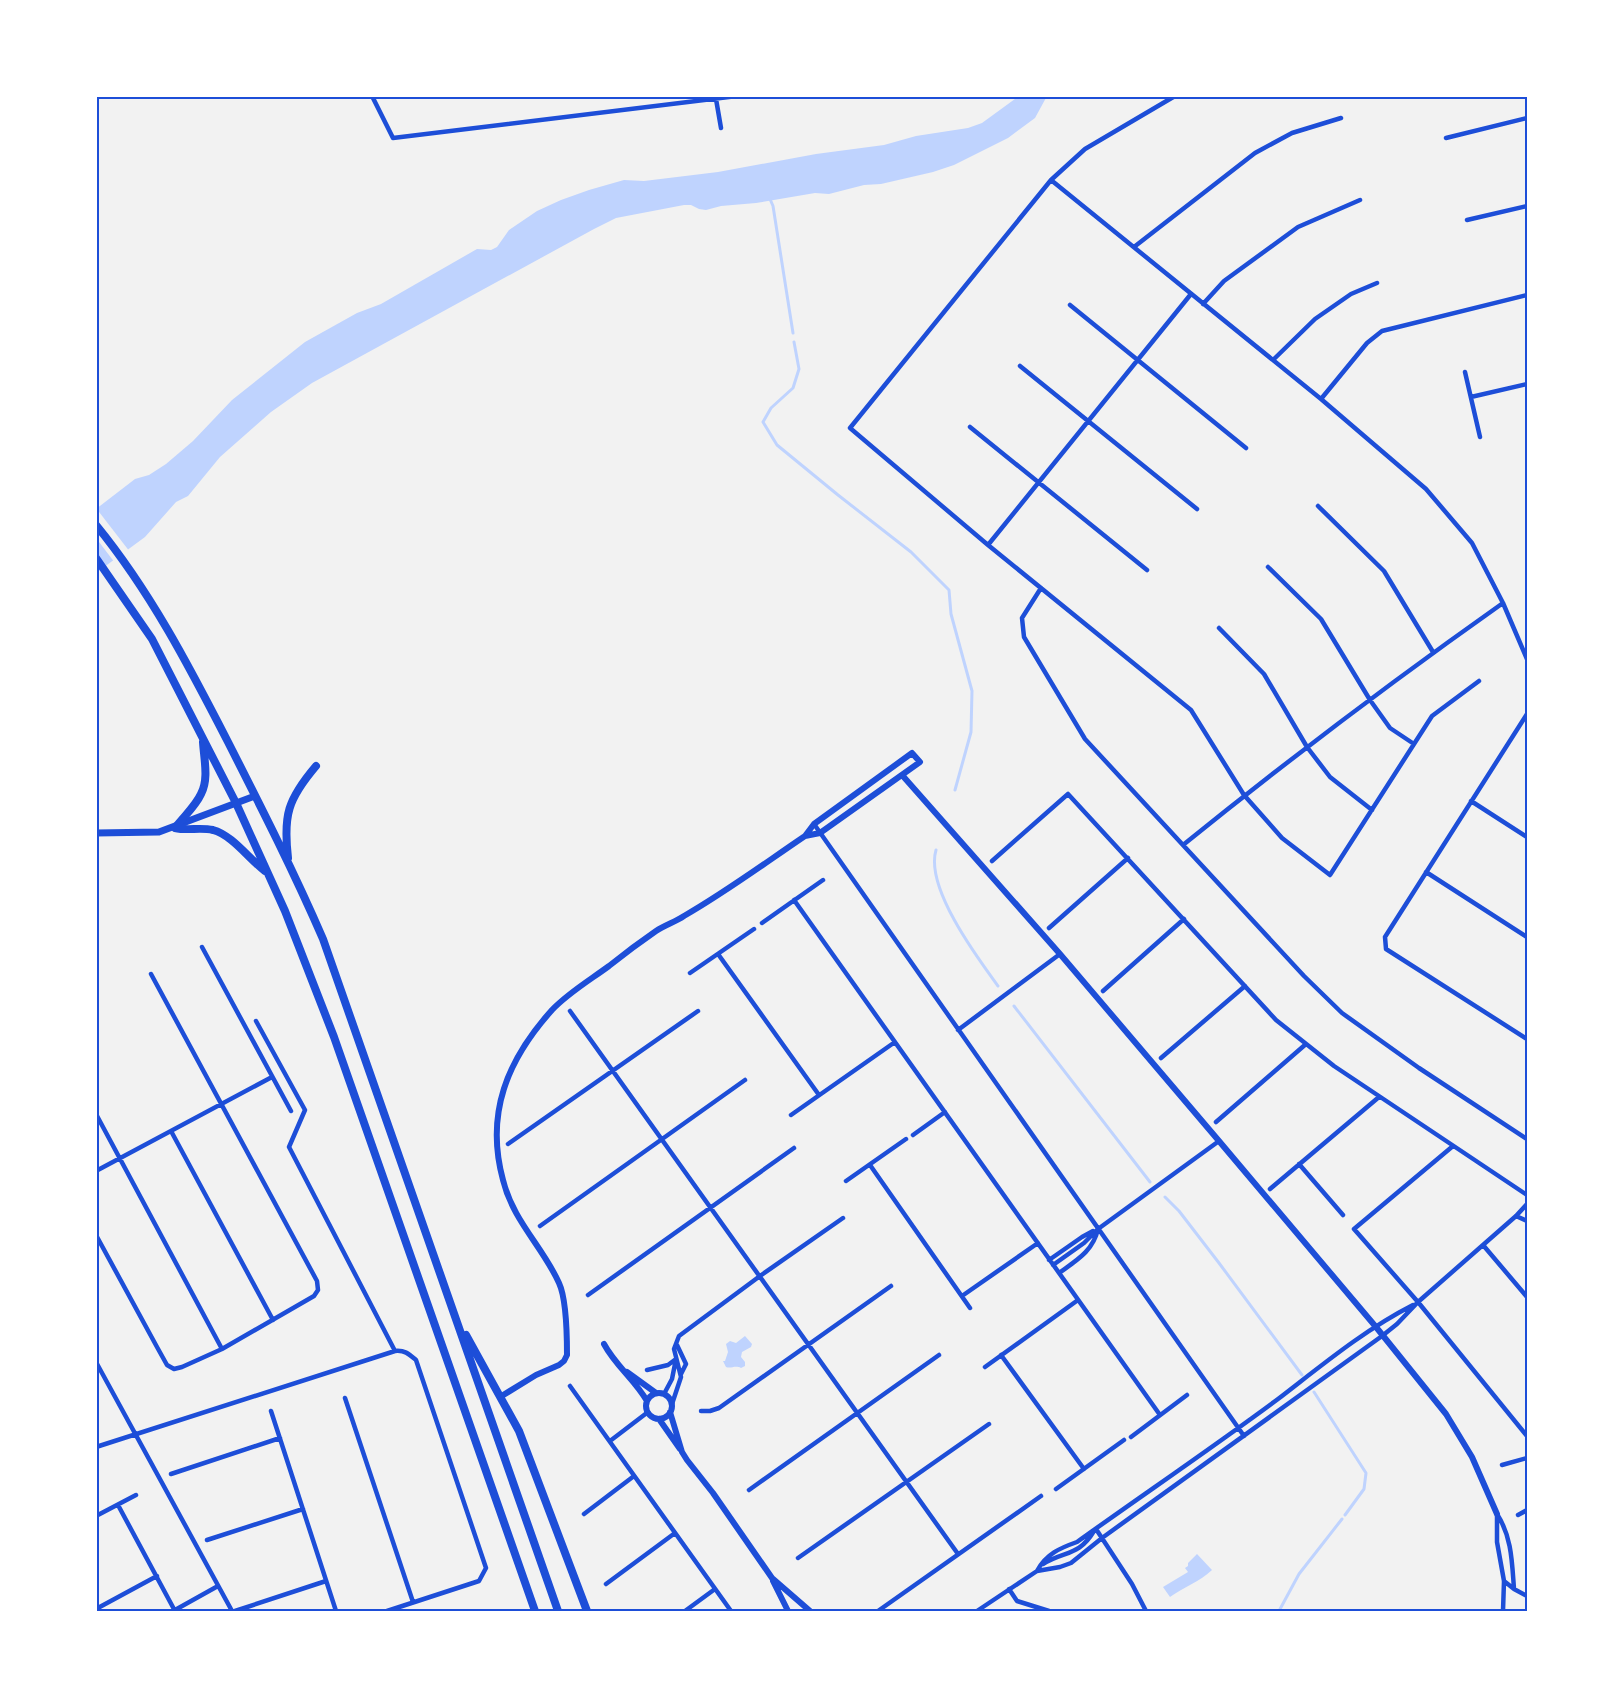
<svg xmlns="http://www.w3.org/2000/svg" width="1623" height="1707" viewBox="0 0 1623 1707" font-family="Ubuntu,sans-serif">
	<rect width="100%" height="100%" fill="#f2f2f2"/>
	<path fill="#bfd3fe" d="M1019,96H1047L1035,118L1008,138L954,165L933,172L881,184L864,185L829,194L815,193L756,203L721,206L706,210L699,209L691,205H684L616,218L594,229L312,383L271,412L220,457L188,496L176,502L145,537L96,573V509L135,479L149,475L166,464L193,441L232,400L305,342L357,313L381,304L477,249L491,250L497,247L509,230L537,211L561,200L589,190L624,180L644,181L718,172L816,154L884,145L916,136L968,128L982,123Z
		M745,1336L752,1344L751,1347L742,1352L741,1357L745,1362V1366L741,1368C735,1365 731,1369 726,1367L723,1361H725L728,1352L726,1344L730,1341L736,1343Z
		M1197,1554L1212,1570C1199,1582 1184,1587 1170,1597L1163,1587L1188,1572L1185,1568L1188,1566V1563Z"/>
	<path fill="#f2f2f2" d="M96,508L130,552L115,563L96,538Z"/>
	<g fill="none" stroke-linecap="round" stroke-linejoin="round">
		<path stroke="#bfd3fe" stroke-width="3" d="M770,199L773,206L793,333
			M794,342L799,369L793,388L771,408L763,422L777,445L838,495L911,552L949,590L951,614L972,691L971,732L955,790
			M936,850C925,887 976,956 998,986
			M1014,1006L1150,1182
			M1165,1197L1179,1211L1219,1263L1302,1375
			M1314,1392L1366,1473L1364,1489L1345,1515
			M1279,1611L1299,1574L1342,1519"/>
		<path stroke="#1d4ed8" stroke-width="4.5" d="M372,96L393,138L737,96
			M1175,96L1085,149L1051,180L850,428L988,545L1191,710L1244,795L1282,838L1330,875L1432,716L1479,681
			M716,99L721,128
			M1446,138L1527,118
			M1051,180L1321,399L1426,489L1472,543L1503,603L1527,659
			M1467,220L1527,206
			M1134,247L1255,153L1292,133L1341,118
			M1203,304L1224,281L1298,227L1360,200
			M1070,305L1246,448
			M1273,360L1315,319L1351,294L1377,283
			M1020,366L1197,509
			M1465,372L1480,437
			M1471,397L1527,384
			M1321,399L1367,343L1382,331L1527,295
			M970,427L1147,570
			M1318,506L1384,571L1433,652
			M988,545L1191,294
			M1268,567L1321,619L1370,700L1390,728L1414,744
			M1041,588L1022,618L1024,637L1085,739L1304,976L1342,1013L1419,1068L1527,1139
			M1219,628L1264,674L1307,747L1330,777L1372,810
			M1527,714L1385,937L1386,949L1527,1039
			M1471,801L1527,837
			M814,824L1244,1436
			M1183,845C1287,761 1394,680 1503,603
			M992,861L1068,794L1276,1020L1334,1066L1527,1195
			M1426,872L1527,937
			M794,900L1160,1415
			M762,923L823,880
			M1049,928L1128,858
			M202,947L291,1111
			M718,954L819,1095
			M690,973L754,929
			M1103,991L1184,919
			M570,1011L958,1554
			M256,1021L305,1110L289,1147L395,1351
			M958,1030L1060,954
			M1161,1058L1245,986
			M96,1114L222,1349
			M791,1115L895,1042
			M1216,1122L1306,1044
			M171,1131L273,1320
			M913,1135L945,1112
			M508,1144L698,1011
			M1453,1146L1354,1229L1418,1302L1527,1436
			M1299,1164L1343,1215
			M870,1165L970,1308
			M96,1171L272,1077
			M846,1181L906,1139
			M1270,1189L1379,1097
			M1516,1216L1527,1221
			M540,1226L745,1080
			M96,1235L157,1347L167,1365L174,1369L182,1367L222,1349L314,1296L318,1290L317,1281L151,974
			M1483,1245L1527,1297
			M1049,1260L1082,1237L1093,1231
			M1053,1265L1084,1243L1098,1229L1219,1141
			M1059,1273C1077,1260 1093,1251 1098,1229
			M588,1295L794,1148
			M962,1296L1038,1243
			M677,1345L686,1364L681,1374
			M1001,1355L1084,1469
			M96,1362L232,1611
			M985,1367L1078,1300
			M647,1370L668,1365L676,1359
			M570,1386L731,1611
			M664,1394L672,1379L676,1359
			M345,1398L413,1602
			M672,1404L681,1377L674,1349L679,1336L760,1276L843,1218
			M271,1411L336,1611
			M701,1411H710L719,1408L891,1286
			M1131,1437L1187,1395
			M610,1441L648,1412
			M96,1447L395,1351C405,1350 409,1354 416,1360L486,1568L479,1581L387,1611
			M1502,1465L1527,1458
			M171,1474L280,1438
			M1056,1489L1124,1440
			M749,1490L939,1355
			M118,1505L175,1611
			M584,1514L634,1476
			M1497,1514V1542L1504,1581L1503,1611
			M1497,1514C1512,1537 1512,1563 1514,1589
			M1518,1515L1527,1510
			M96,1516L136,1495
			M1096,1529L1132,1584L1146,1611
			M207,1540L303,1509
			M798,1558L989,1424
			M1043,1564C1066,1550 1078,1557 1094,1531
			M1037,1571C1046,1554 1060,1548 1077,1542C1144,1494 1212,1448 1278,1399C1321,1366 1364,1330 1413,1305
			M1504,1581L1514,1589L1527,1596
			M606,1584L675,1533
			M1009,1589L1017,1601L1049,1611
			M96,1609L157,1576
			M175,1610L218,1586
			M235,1611L326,1581
			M685,1611L715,1589
			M878,1611L1041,1496
			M977,1611L1037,1571L1060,1567L1071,1563L1102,1538L1382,1336L1397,1324L1418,1302L1516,1216L1527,1204"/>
		<path stroke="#1d4ed8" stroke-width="6" d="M902,775L1060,954L1219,1141L1376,1327L1446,1414L1472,1457L1497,1514
			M604,1344C615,1365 635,1380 647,1401
			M627,1372L656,1393
			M646 1406a13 13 0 1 1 26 0a13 13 0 1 1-26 0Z
			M500,1397L536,1375L559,1365L564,1361L567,1355C567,1337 566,1298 559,1283C543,1247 513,1221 503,1180C485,1114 507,1060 552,1010C568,993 590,980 609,966C624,954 640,942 656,931C665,925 675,922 684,916C726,892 765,863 805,836L814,824L912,753L920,762L820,833L805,836
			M670,1412L682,1452L687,1460L713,1493L772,1578L810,1611
			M659,1419L680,1449
			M773,1581L788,1611"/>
		<path stroke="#1d4ed8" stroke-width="7" d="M96,833L159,832L255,796"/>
		<path stroke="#1d4ed8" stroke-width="8" d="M96,525C150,591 189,666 228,742C261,807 294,872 323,939L558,1611
			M96,558L152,639L236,803L285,911L334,1037L535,1611
			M203,742C204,759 209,779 201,794C195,807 183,817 175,828C188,831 200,827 213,830C232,835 249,859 265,871
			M288,858C283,815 288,799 316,766
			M466,1335L519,1431L587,1611"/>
	</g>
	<rect width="1623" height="1707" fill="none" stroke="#ffffff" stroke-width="195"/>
	<rect x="98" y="98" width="1428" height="1512" fill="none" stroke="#1d4ed8" stroke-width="2"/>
</svg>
